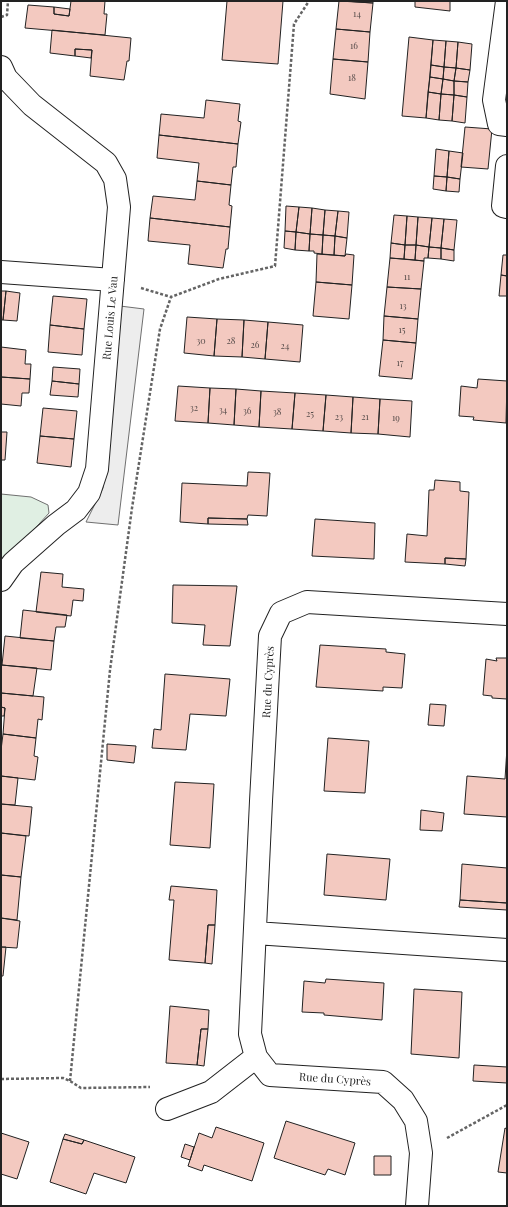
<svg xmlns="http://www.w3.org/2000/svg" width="508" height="1207" viewBox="0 0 508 1207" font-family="'Playfair Display',serif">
	<rect width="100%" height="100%" fill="#fff"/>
	<path fill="#e0efe3" stroke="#6f6f6f" d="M1,494L31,497L48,505L49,513L1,566Z"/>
	<path fill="#ededed" stroke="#6f6f6f" d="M120,306L144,309L118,525L86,522L103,488Z"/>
	<path fill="#f3c9c0" stroke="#222" d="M71,1H105L104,14H107L105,35L25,28L28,5L54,7V14L69,16Z
		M227,1H283L278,64L222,60Z
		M339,1L373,3L370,32L336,29Z
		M344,1H373V3Z
		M415,1H450V11L415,7Z
		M54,7L70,9L69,16L54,14Z
		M336,29L370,32L368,62L333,59Z
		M52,30L131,38L129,61H127L124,80L90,76L92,50L75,49V56L50,53Z
		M409,37L433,40L426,118L402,116Z
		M433,40L446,41L444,67L431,65Z
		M446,41L458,42L456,68L444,67Z
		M458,42L472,44L470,70L456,68Z
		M75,49L92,50L91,58L75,56Z
		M333,59L368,62L365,99L330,94Z
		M431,65L444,67L443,79L430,77Z
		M444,67L456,68L454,81L443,79Z
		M456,68L470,70L468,82L454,81Z
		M430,77L443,79L441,94L428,92Z
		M443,79L454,81V95L441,94Z
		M454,81L468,82L467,97L454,95Z
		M428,92L441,94L439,120L426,118Z
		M441,94L454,95L452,121L439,120Z
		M454,95L467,97L465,123L452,121Z
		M206,100L240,104L238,121L241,122L238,144L159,135L161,114L204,118Z
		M465,127L492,129L488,169L461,167Z
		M159,135L238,144L236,167H233L231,185L197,181L199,163L157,158Z
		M436,149L449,151L447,177L434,176Z
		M449,151L463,153L460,179L447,177Z
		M434,176L447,177L446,191L433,189Z
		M447,177L460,179L459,192L446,191Z
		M197,181L231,185L229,205L232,206L230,227L150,218L153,196L195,200Z
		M286,206L299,207L296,232L285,231Z
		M299,207L312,208L310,234L296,232Z
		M312,208L325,210L323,235L310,234Z
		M325,210L338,211L335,236L323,235Z
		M338,211L349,212L347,238L335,236Z
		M394,215L407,216L405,245L391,243Z
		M407,216L418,217L416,245H405Z
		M418,217L432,218L429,247L416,245Z
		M150,218L230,227L228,249H226L223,268L188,264L190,245L148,241Z
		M432,218L444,219L441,248L429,247Z
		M444,219L457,220L454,250L441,248Z
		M285,231L296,232L295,250L284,248Z
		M296,232L310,234L309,251L295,250Z
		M310,234L323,235L322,254L314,253V251H309Z
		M323,235L335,236L334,255L322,254Z
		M335,236L347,238L345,256L334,255Z
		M391,243L405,245L404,259L390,258Z
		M405,245H416L415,260L404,259Z
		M416,245L429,247L428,258H424V261L415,260Z
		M429,247L441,248V259L428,258Z
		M441,248L454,250V261L441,259Z
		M317,254L345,256L346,254L354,255L352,285L316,282Z
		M503,255H507V276L501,275Z
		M390,258L424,261L421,289L387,287Z
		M501,275L507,276V296H499Z
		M316,282L352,285L349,319L313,316Z
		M387,287L421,289L418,319L384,316Z
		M1,291H6L3,320H1Z
		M6,291L20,293L17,321L3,320Z
		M53,296L87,299L84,329L50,325Z
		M384,316L418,319L416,343L383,340Z
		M187,317L217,319L214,356L184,353Z
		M217,319L244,320L242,357L214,356Z
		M244,320L268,322L265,359L242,357Z
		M268,322L303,325L300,362L265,359Z
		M50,325L84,329L82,355L48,352Z
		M383,340L416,343L412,379L379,376Z
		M1,347L26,350L25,364H31L30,379L1,377Z
		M53,367L80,369L79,384L52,381Z
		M1,377L30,379L29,393H22L21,406L1,404Z
		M478,379L507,381L506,423L473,420L474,417L459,416L461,386L477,388Z
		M52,381L79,384L78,397L50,395Z
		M178,386L210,388L208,423L175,421Z
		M210,388L236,389L234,425L208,423Z
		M236,389L261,391L259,427L234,425Z
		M261,391L295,393L292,429L259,427Z
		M295,393L326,395L323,431L292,429Z
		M326,395L353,397L351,433L323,431Z
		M353,397L380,399L378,434L351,433Z
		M380,399L412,401L410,437L378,434Z
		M43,408L77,411L74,439L40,436Z
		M1,432H7L5,460H1Z
		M40,436L74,439L71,467L37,463Z
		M248,472L270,473L267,516L248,515L247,519L208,518V524L180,522L182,483L247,486Z
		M435,480L460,482V491L469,492L466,559L445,558V564L405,562L407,534L427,536L429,490H434Z
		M208,518L247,519L248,525L208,524Z
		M315,519L375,523L374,559L312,556Z
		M445,558L466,559L465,566L445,564Z
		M41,572L63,574L62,587L84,589L83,601L73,600L71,616L36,612Z
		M173,585L237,586L230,646L203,645L205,625L172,623Z
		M23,610L67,615L65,627H56L54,641L20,638Z
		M5,636L54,641L51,670L2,665Z
		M320,645L386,649V652L405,654L402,688L383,687V691L316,687Z
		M496,658H507V699L492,698V696L483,695L486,659L497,661Z
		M1,665L37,668L33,696L1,693Z
		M165,674L230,679L226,716L190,714L186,750L152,748L154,729L161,730Z
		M1,693L44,697L42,720L38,719L36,738L3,734L5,708L1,707Z
		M430,704L446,705L444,726L428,725Z
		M1,707L5,708L4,716H1Z
		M3,734L36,738L34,756L38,757L35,780L1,776V750Z
		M328,738L369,741L365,793L324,791Z
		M107,744L136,746L134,763L107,760Z
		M507,748V817L464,814L467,776L505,779Z
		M1,776L18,778L15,805L1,804Z
		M175,782L214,784L210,848L170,845Z
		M1,804L32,807L29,836L1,833Z
		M421,810L444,813L442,831L420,830Z
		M1,833L26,836L21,877L1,875Z
		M327,854L390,859L386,900L324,895Z
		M462,864L507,868V903L460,900Z
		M1,875L21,877L17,920L1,918Z
		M171,886L217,890L215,925H208L205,963L169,960L174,900H169Z
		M460,900L507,903V910L459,907Z
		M1,918L20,921L17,948L1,947Z
		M208,925H215L212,964L205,963Z
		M1,947H6L3,976H1Z
		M326,979L384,983L382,1020L324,1015V1013L302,1012L304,981L325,983Z
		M414,989L462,992L459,1058L411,1054Z
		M170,1006L209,1010L208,1029H201L197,1065L166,1063Z
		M201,1029H208L204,1066L197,1065Z
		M474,1065L507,1067V1083L473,1081Z
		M286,1121L355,1143L345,1175L328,1169L325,1175L274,1158Z
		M216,1127L264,1143L252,1181L204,1165L202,1171L188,1166L199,1133L212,1138Z
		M505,1128L507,1129V1173L498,1172Z
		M1,1133L29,1142L17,1179L1,1174Z
		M65,1134L84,1140L82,1144L63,1139Z
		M63,1139L82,1144L84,1140L135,1157L126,1183L94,1173L86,1194L50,1182Z
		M185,1144L194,1147L190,1160L181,1157Z
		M374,1156H391V1175H374Z"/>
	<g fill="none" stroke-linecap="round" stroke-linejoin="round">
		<defs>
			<path id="minor" d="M507,1L494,100L499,124L507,125
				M1,67L6,78L32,105L106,163L115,179L119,207L97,469L89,493L76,510L56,525L13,563L1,580
				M507,166L503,206L507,207
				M1,272L113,280
				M255,933L507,950
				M167,1109L211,1092L256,1057
				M417,1206L421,1153L416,1121L403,1100L383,1082L270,1075L256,1057L250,1034L261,801L270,636L281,613L307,602L507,614"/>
		</defs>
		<use href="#minor" stroke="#222" stroke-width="24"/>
		<path stroke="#646464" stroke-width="2.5" stroke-dasharray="3 2" stroke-linecap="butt" d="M1,17L7,15L8,1
			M141,288L171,297
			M1,1079L63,1078L70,1081L81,1088L150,1087
			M70,1081L110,670L132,508L160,329L171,297L219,279L275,266L294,24L309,1
			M447,1138L507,1105"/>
		<use href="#minor" stroke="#fff" stroke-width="22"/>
	</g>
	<g text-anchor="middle" stroke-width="3" stroke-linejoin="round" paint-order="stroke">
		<g font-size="9" fill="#564c4a">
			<text x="357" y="17">14</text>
			<text x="354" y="49">16</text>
			<text x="352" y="81">18</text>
			<text x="407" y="280">11</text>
			<text x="403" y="309">13</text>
			<text x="402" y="333">15</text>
			<text x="201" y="344">30</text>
			<text x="231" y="344">28</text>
			<text x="255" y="348">26</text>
			<text x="285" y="349">24</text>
			<text x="400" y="366">17</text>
			<text x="194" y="411">32</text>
			<text x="223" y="413">34</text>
			<text x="247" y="414">36</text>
			<text x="277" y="415">38</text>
			<text x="310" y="417">25</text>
			<text x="339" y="420">23</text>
			<text x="365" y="420">21</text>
			<text x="396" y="421">19</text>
		</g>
		<g font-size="11" fill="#222" stroke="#fff">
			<text transform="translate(110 318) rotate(-85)" y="4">Rue Louis Le Vau</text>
			<text transform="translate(268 682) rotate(-87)" y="4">Rue du Cyprès</text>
			<text transform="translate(335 1079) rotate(4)" y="4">Rue du Cyprès</text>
		</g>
	</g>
	<rect width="508" height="1207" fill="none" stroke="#222222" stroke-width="4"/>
</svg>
